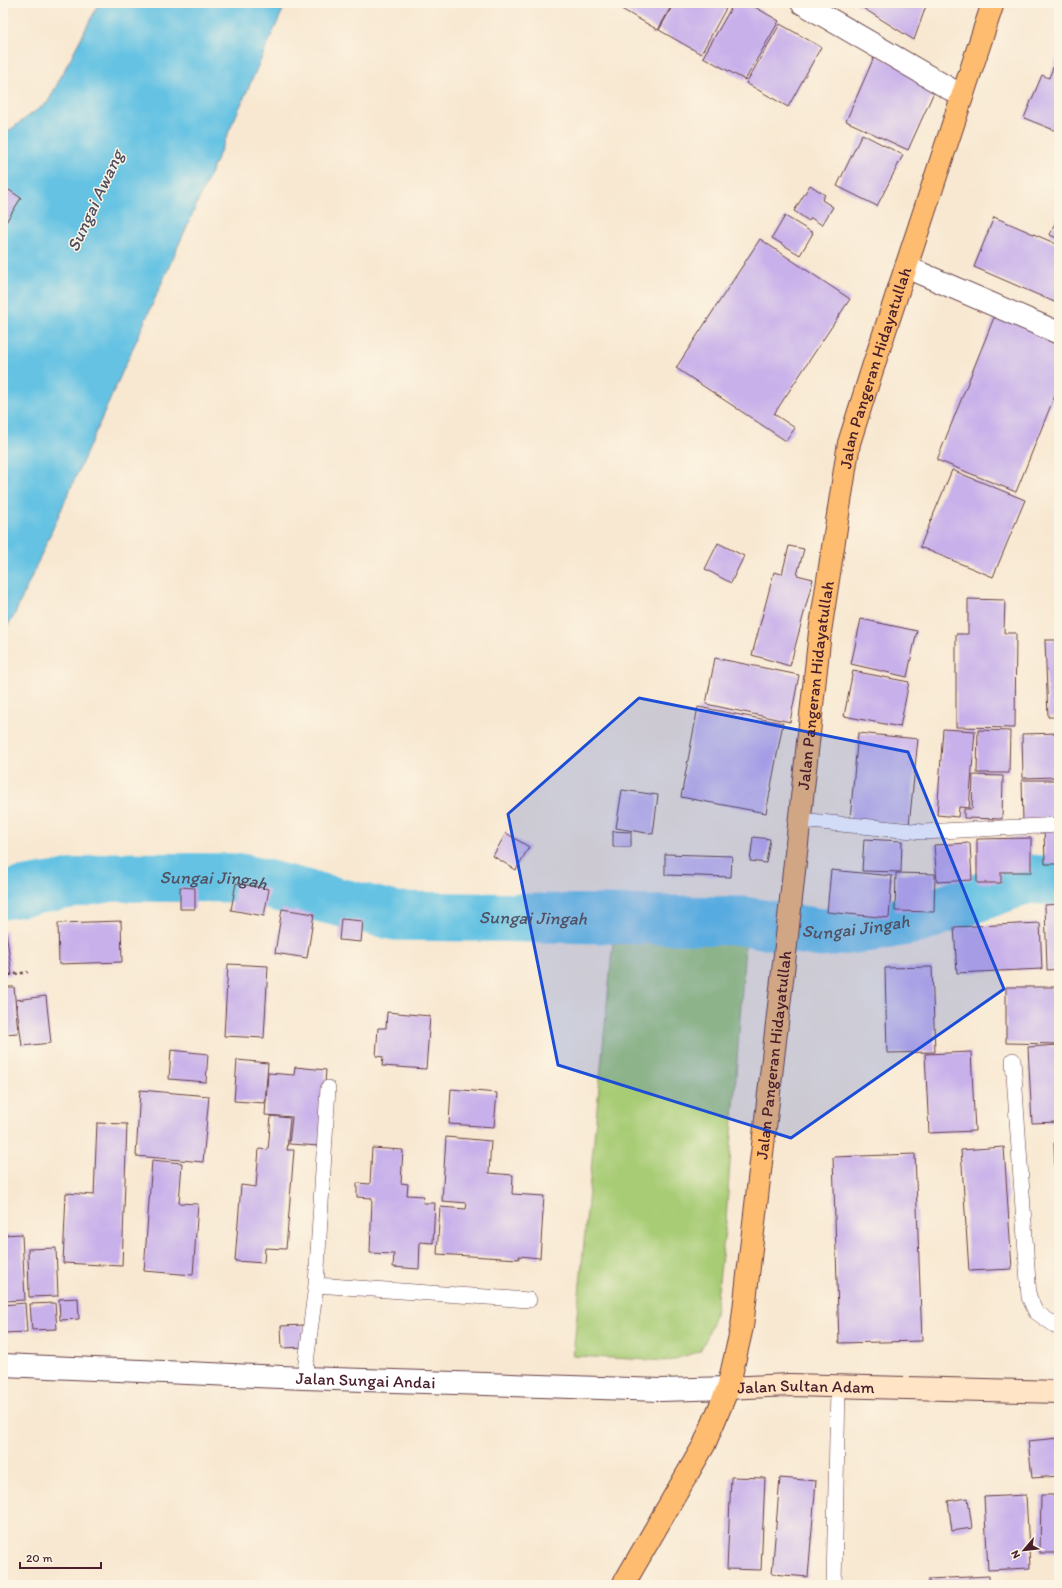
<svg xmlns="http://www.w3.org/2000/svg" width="1062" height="1588" viewBox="0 0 1062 1588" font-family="Itim,sans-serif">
	<rect width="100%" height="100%" fill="#fcf5e5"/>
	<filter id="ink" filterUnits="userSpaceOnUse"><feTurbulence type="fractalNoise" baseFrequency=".025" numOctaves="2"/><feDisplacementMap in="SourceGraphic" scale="8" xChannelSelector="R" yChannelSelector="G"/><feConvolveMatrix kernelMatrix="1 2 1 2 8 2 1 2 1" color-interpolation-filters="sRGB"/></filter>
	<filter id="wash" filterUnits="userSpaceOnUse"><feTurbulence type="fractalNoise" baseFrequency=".012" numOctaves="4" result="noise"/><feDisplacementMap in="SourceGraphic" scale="16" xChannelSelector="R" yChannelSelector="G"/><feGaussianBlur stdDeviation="0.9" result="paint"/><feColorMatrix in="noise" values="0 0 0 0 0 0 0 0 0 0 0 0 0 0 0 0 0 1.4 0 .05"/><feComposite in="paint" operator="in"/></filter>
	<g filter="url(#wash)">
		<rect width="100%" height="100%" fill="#f8e8d1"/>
		<path fill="#a8cc76" stroke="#797650" d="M613,943L745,944L726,1221L715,1315L707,1337L700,1351L669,1361L573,1356Z"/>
		<path fill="#65c2e3" stroke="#587087" d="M99,3H286L14,616L3,632V135L48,102Z"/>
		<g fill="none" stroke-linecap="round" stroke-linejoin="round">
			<path stroke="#65c2e3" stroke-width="49" id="s1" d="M3,895L113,877L241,878L395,916L743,921L822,933L874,927L918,919L1028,879L1056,881L1059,883"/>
		</g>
		<g id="blocks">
			<path fill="#c8b0ea" d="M611,3H673L658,30Z
				M674,3H729L701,54L659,30Z
				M734,3H748L779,21L745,80L703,57Z
				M855,3H927L914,40Z
				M780,24L821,47L788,107L746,83Z
				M1059,52V132L1024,118L1042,75L1049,78Z
				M875,55L938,83L908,150L846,121Z
				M862,134L903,155L877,206L837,186Z
				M810,185L825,195L822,200L833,207L822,225L811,218L809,221L794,211Z
				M3,186L21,198L6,222L3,220Z
				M1059,214V239L1050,235Z
				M785,216L813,233L800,255L772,238Z
				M994,217L1059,245V304L974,267Z
				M760,239L850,299L774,414L795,428L786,441L676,368Z
				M995,315L1059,341V385L1016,492L937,460Z
				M952,470L1025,500L993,577L920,547Z
				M718,543L744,556L731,583L705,569Z
				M789,546L804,549L797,575L813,579L790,666L752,655L774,572L782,574Z
				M968,599L1005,600L1004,633H1016L1015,728L956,727V634H968Z
				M861,619L917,631L907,677L851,664Z
				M1045,640H1059V717H1048Z
				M715,658L799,675L790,722L706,704Z
				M853,671L909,682L900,727L844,716Z
				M698,707L783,723L766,813L681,797Z
				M943,729L975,731L969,808L959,807L958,817L937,815Z
				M978,730L1010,731L1009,773H977Z
				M858,733L918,739L909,825L850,819Z
				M1059,733V777L1023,778L1022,734Z
				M973,775L1003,776L1002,819L964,818V809H972Z
				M1022,780H1059V821L1023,822Z
				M622,790L658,795L653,834L616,828Z
				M1044,828H1059V864H1045Z
				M613,831L631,832V847H613Z
				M506,833L529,847L516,870L493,856Z
				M753,837L770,839L766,863L750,861Z
				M1031,838V872H1001V883H977V839Z
				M864,839L902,841L901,872L862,871Z
				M970,843L972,880L937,882L934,845Z
				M665,854L732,856L731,877L665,875Z
				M831,870L892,876L889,918L827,912Z
				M896,873L935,874L934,912L895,911Z
				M236,883L269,889L264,916L231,910Z
				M180,887L195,888V909H180Z
				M1059,904V969L1047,970L1045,905Z
				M282,909L314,914L307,958L275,953Z
				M341,919L363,921L361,942L339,940Z
				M121,921L122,962L59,964L58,923Z
				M1040,923L1042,969L957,973L954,927Z
				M6,931L12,975L3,976V932Z
				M228,964L268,966L264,1038L224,1036Z
				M932,967L935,1052L887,1053L885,968Z
				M3,987H14L18,1033L3,1034Z
				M1006,987H1059V1044L1006,1043Z
				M46,996L51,1043L22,1046L16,1000Z
				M387,1012L430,1016L426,1069L382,1066L383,1057L376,1056L378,1028H386Z
				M1059,1045V1122L1032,1123L1028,1047Z
				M171,1050L208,1054L206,1082L169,1079Z
				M971,1052L975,1131L929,1133L925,1054Z
				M237,1060L268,1063L265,1103L234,1101Z
				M295,1067L326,1070L320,1146L289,1144L292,1117L265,1115L268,1073L294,1075Z
				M451,1089L497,1093L494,1127L449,1124Z
				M140,1090L209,1096L203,1162L136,1156Z
				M271,1116L290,1118L287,1150H294L286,1249L265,1248L264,1263L235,1261L241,1185L256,1187L259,1149L268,1150Z
				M97,1123L127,1124L122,1266L63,1263L66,1193L94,1195Z
				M446,1137L491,1141L489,1173L513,1175L512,1194L544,1196L540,1258L519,1256V1259L437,1254L440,1207L466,1209L467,1203L442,1201Z
				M1054,1143H1059V1270H1058Z
				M1004,1147L1012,1269L969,1271L961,1150Z
				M372,1148L403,1150L401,1183L408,1184L407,1195L424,1196L423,1203H435L433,1243L420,1242L419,1269L393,1267L394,1254L370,1253L372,1198L357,1197V1183L370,1184Z
				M915,1154L922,1341L839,1343L833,1157Z
				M152,1160L182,1163L179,1203L198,1204L193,1275L144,1271Z
				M22,1234L25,1300L3,1301V1235Z
				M56,1248L58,1296L29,1297L28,1249Z
				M78,1298L79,1319L60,1320L59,1299Z
				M25,1303L27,1332L3,1333V1305Z
				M55,1303L57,1329L32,1330L30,1304Z
				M304,1325L306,1347L282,1348L281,1326Z
				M1059,1438V1476L1032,1478L1028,1441Z
				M731,1477L765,1478L761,1570L727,1569Z
				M780,1478L816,1481L808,1577L772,1574Z
				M1026,1495L1030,1568L988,1570L984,1497Z
				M1041,1495H1059V1553H1040Z
				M968,1498L972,1528L952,1531L948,1501Z
				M989,1576V1585H929V1579Z"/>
		</g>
	</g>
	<g filter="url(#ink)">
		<use href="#blocks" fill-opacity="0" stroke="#643d44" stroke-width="1"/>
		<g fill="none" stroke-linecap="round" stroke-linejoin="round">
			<defs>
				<path id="service" d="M799,820L923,832L1059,825
					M1013,1060L1029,1297L1036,1312L1059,1328
					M316,1285L529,1300
					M304,1378L316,1285L328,1088
					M834,1585L838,1387"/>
				<path id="minor" d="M802,3L962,96
					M906,267L1059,333"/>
				<g id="tertiary">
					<path id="s2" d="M3,1365L304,1378L661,1390L728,1388"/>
				</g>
				<g id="secondary">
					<path id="s3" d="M728,1388L790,1385L1059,1392"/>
				</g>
				<g id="primary">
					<path id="s4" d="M623,1585L704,1445L728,1388L742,1327L785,954L820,632L849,443L873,367L993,3"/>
				</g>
			</defs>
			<use href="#service" stroke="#643d44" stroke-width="16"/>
			<use href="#minor" stroke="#643d44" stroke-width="24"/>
			<use href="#tertiary" stroke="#643d44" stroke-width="24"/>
			<use href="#secondary" stroke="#643d44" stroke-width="24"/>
			<use href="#primary" stroke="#643d44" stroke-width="24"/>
			<path stroke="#643d44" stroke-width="2.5" stroke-dasharray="3 3" stroke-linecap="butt" d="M3,976L28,972"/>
			<use href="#service" stroke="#fff" stroke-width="15"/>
			<use href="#minor" stroke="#fff" stroke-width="22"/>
			<use href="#tertiary" stroke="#fff" stroke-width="22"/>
			<use href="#secondary" stroke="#ffe4c6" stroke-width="22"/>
			<use href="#primary" stroke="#febc70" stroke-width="22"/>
		</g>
	</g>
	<path fill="#1d4ed8" fill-opacity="0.2" stroke="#1d4ed8" stroke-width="3" stroke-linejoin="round" d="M639,698L908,752L1004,989L791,1138L558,1065L508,814Z"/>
	<g text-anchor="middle" stroke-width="3" stroke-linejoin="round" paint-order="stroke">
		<g font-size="17" fill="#4a1f2b" stroke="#fcf5e5">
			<text dy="6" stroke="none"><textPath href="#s4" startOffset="1256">Jalan Pangeran Hidayatullah</textPath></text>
			<text dy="6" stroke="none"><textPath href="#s4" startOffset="932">Jalan Pangeran Hidayatullah</textPath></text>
			<text dy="6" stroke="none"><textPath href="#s4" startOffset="560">Jalan Pangeran Hidayatullah</textPath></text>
			<text dy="6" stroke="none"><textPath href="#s2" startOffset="363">Jalan Sungai Andai</textPath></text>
			<text dy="6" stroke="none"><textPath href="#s3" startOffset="78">Jalan Sultan Adam</textPath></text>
		</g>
		<g font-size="18" font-style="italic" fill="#525062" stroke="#fcf5e5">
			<text transform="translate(95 201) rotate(-65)" y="6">Sungai Awang</text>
			<text dy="6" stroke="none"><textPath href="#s1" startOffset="212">Sungai Jingah</textPath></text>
			<text dy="6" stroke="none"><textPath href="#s1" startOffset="536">Sungai Jingah</textPath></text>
			<text dy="6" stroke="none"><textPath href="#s1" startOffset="860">Sungai Jingah</textPath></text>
		</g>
	</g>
	<rect width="1062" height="1588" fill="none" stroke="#fcf5e5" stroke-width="16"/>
	<g transform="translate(1024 1550) rotate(242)" stroke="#fcf5e5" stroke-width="3" paint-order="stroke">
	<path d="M0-3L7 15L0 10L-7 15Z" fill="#4a1f2b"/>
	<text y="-6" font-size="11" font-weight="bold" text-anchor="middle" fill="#4a1f2b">N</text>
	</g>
	<path d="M20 1562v6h81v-6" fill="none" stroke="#4a1f2b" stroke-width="2"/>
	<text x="26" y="1562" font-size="12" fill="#4a1f2b" stroke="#fcf5e5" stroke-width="3" paint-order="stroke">20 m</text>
</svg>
